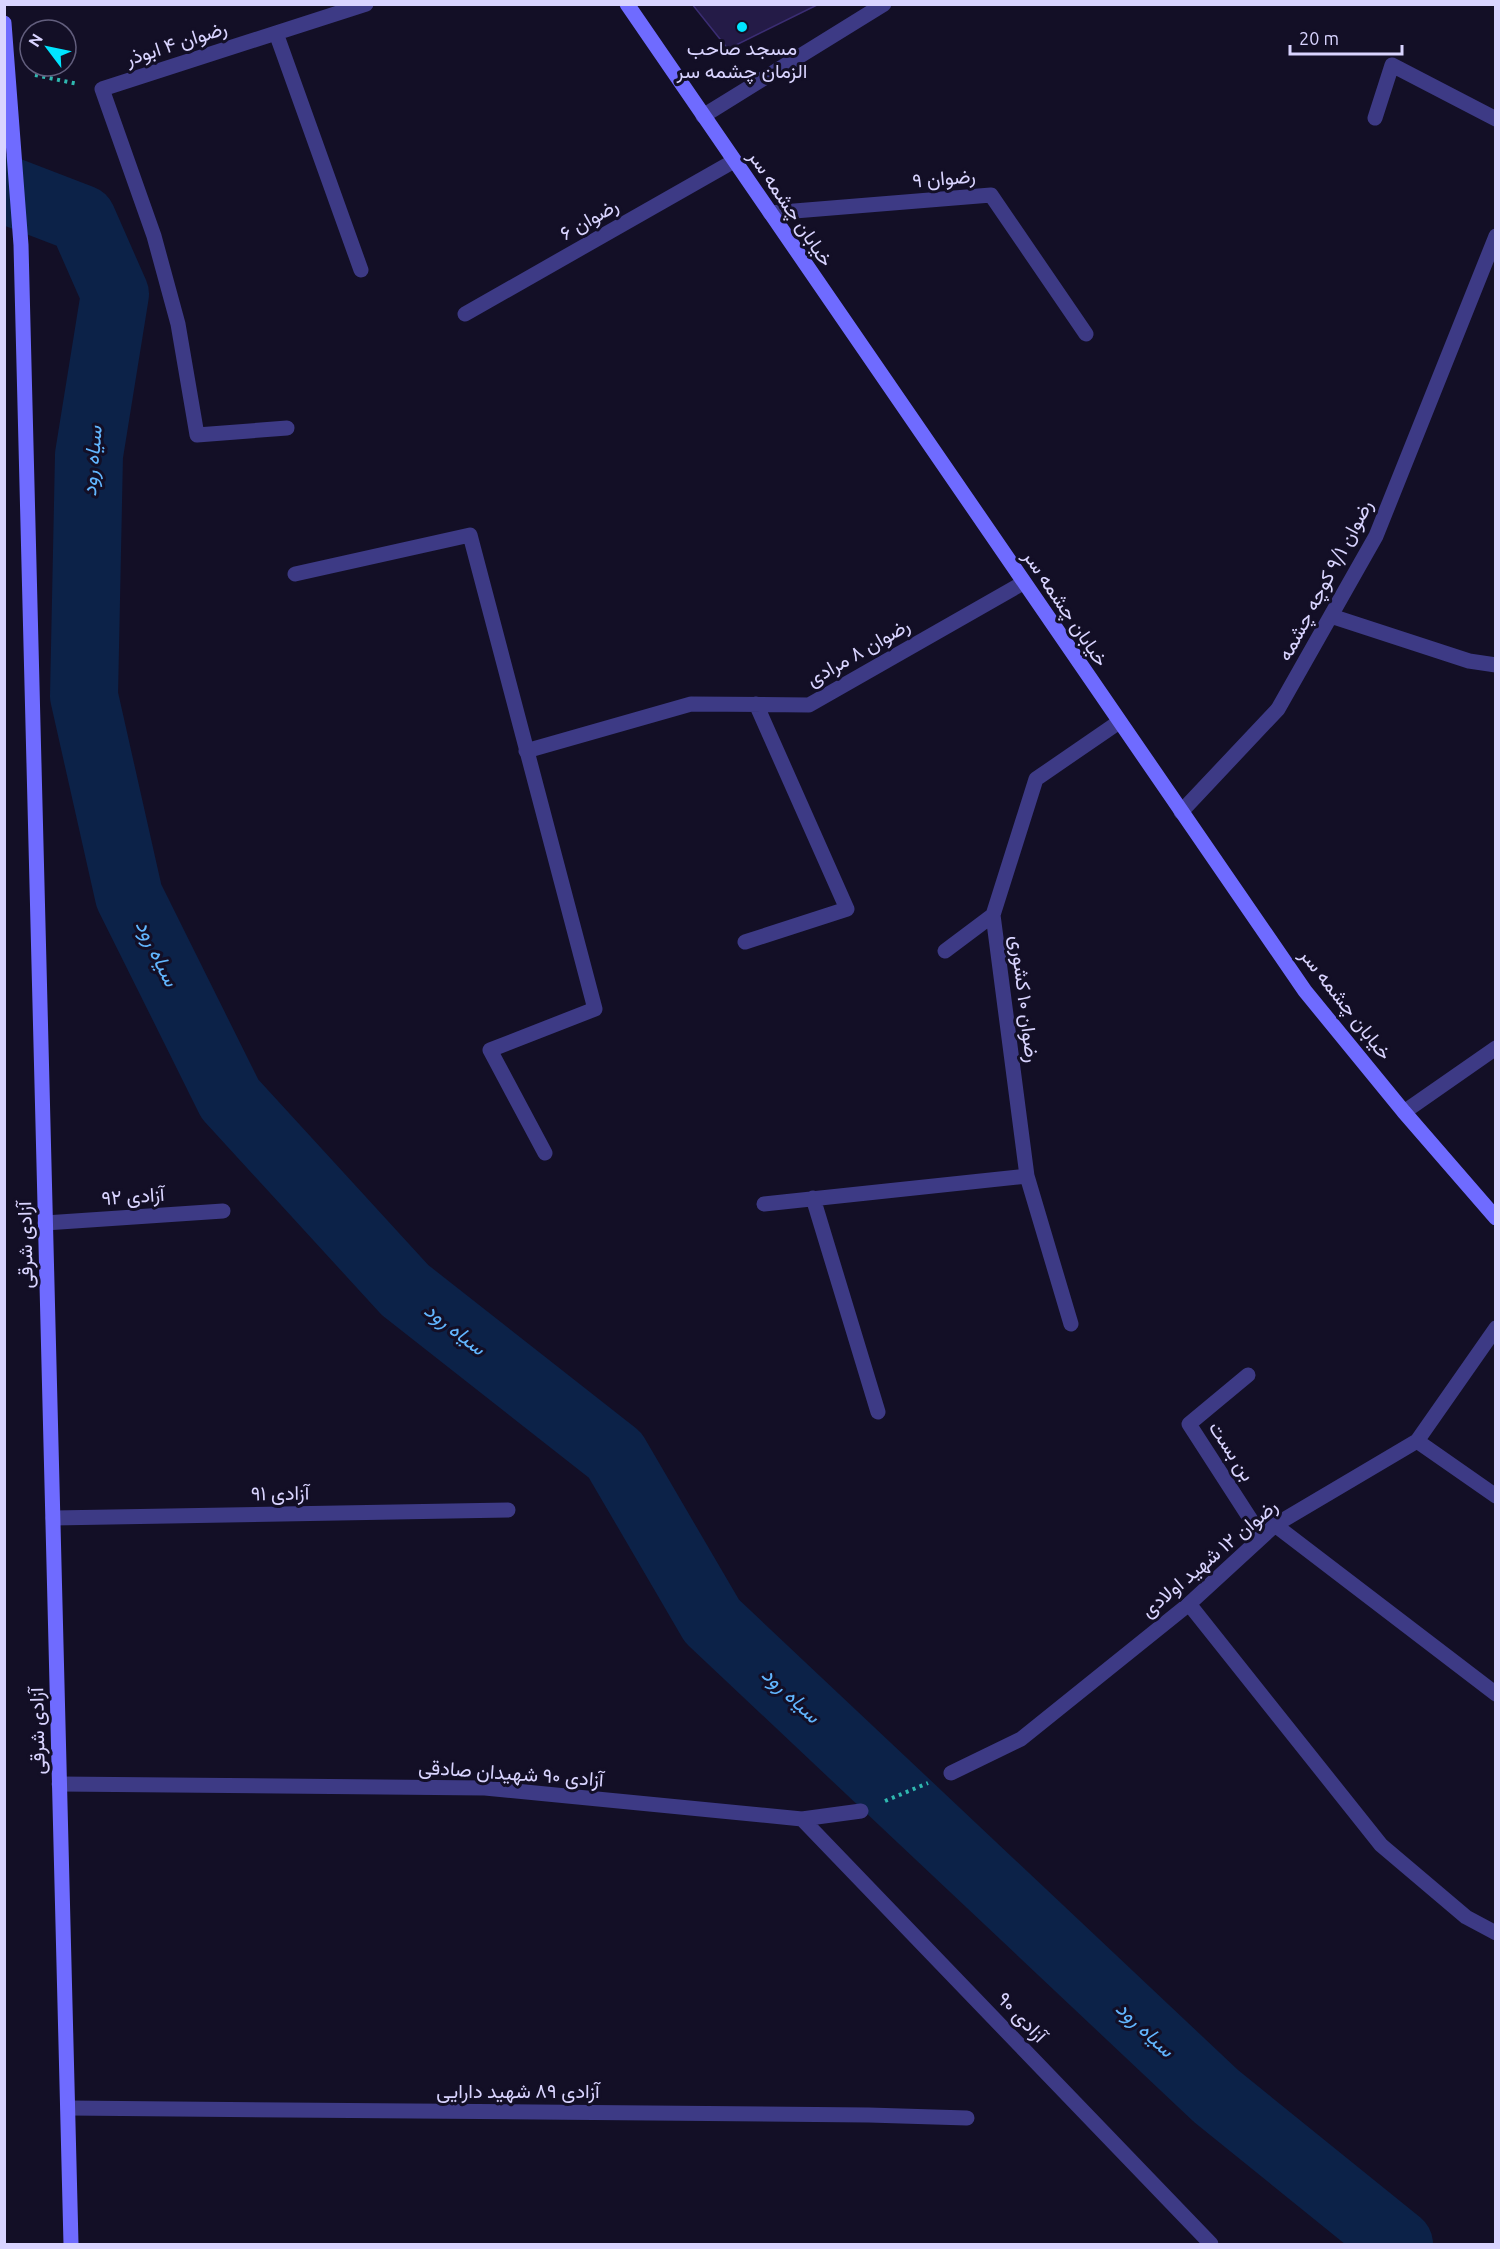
<svg xmlns="http://www.w3.org/2000/svg" width="1500" height="2249" viewBox="0 0 1500 2249" font-family="Ubuntu,Vazirmatn,sans-serif">
	<rect width="100%" height="100%" fill="#130f26"/>
	<g fill="none" stroke-linecap="round" stroke-linejoin="round">
		<path stroke="#0c2248" stroke-width="68" d="M4,189L82,219L115,294L89,455L84,696L129,896L230,1099L405,1290L615,1455L712,1621L1216,2096L1399,2244"/>
	</g>
	<path fill="#241b47" stroke="#3b2d73" stroke-width="1.5" d="M692,4H819L728,49Z"/>
	<g fill="none" stroke-linecap="round" stroke-linejoin="round">
		<path stroke="#2fb8b0" stroke-width="4" stroke-dasharray="3 4.5" stroke-linecap="butt" d="M35,75L78,84
			M885,1801L928,1783"/>
		<path stroke="#3d3a85" stroke-width="15" d="M276,33L361,270
			M703,116L884,4
			M1375,118L1392,65L1496,119
			M770,213L991,195L1086,334
			M465,314L734,161
			M287,428L197,435L178,324L154,236L102,89L366,4
			M295,574L470,535L595,1009L490,1050L545,1153
			M1331,616L1469,661L1496,665
			M526,751L691,704L809,705L1023,583
			M1181,812L1278,709L1376,536L1496,236
			M745,942L847,909L756,704
			M945,951L993,915
			M1404,1112L1496,1048
			M813,1198L878,1412
			M764,1204L1027,1176
			M45,1223L223,1211
			M1071,1324L1027,1176L993,915L1036,779L1119,722
			M1248,1375L1189,1424L1262,1537
			M1417,1441L1496,1496
			M53,1518L508,1510
			M1275,1525L1496,1694
			M1189,1604L1381,1845L1466,1917L1496,1933
			M951,1773L1021,1739L1189,1604L1275,1525L1417,1441L1496,1328
			M59,1784L485,1788L802,1819L861,1811
			M802,1819L1211,2244
			M68,2108L869,2115L967,2118"/>
		<path stroke="#6f6bff" stroke-width="15" d="M627,4L1305,991L1404,1112L1496,1218
			M4,23L21,245L71,2244"/>
	</g>
	<circle fill="#00e5ff" stroke="#130f26" stroke-width="2" cx="742" cy="27" r="6"/>
	<g text-anchor="middle" stroke-width="6" stroke-linejoin="round" paint-order="stroke">
		<g font-size="20" fill="#d9d4ff" stroke="#130f26">
			<text transform="translate(176 43) rotate(-18)" y="7">رضوان ۴ ابوذر</text>
			<text transform="translate(944 178) rotate(-5)" y="7">رضوان ۹</text>
			<text transform="translate(791 208) rotate(56)" y="7">خیابان چشمه سر</text>
			<text transform="translate(589 219) rotate(-30)" y="7">رضوان ۶</text>
			<text transform="translate(1325 580) rotate(-62)" y="7">رضوان ۹/۱ کوچه چشمه</text>
			<text transform="translate(1066 608) rotate(56)" y="7">خیابان چشمه سر</text>
			<text transform="translate(858 652) rotate(-30)" y="7">رضوان ۸ مرادی</text>
			<text transform="translate(1025 999) rotate(83)" y="7">رضوان ۱۰ کشوری</text>
			<text transform="translate(1346 1004) rotate(52)" y="7">خیابان چشمه سر</text>
			<text transform="translate(133 1196) rotate(-4)" y="7">آزادی ۹۲</text>
			<text transform="translate(25 1245) rotate(-91)" y="7">آزادی شرقی</text>
			<text transform="translate(1232 1451) rotate(57)" y="7">بن بست</text>
			<text transform="translate(280 1493) rotate(-1)" y="7">آزادی ۹۱</text>
			<text transform="translate(1209 1558) rotate(-40)" y="7">رضوان ۱۲ شهید اولادی</text>
			<text transform="translate(37 1731) rotate(-91)" y="7">آزادی شرقی</text>
			<text transform="translate(511 1773) rotate(4)" y="7">آزادی ۹۰ شهیدان صادقی</text>
			<text transform="translate(1022 2017) rotate(46)" y="7">آزادی ۹۰</text>
			<text x="518" y="2098">آزادی ۸۹ شهید دارایی</text>
		</g>
		<g font-size="20" fill="#d9d4ff" stroke="#130f26">
			<text x="742" y="55">مسجد صاحب<tspan x="742" dy="23">الزمان چشمه سر</tspan></text>
		</g>
		<g font-size="21" font-style="italic" fill="#62b6ff" stroke="#130f26">
			<text transform="translate(92 461) rotate(-85)" y="7">سیاه رود</text>
			<text transform="translate(157 953) rotate(64)" y="7">سیاه رود</text>
			<text transform="translate(455 1329) rotate(38)" y="7">سیاه رود</text>
			<text transform="translate(791 1695) rotate(43)" y="7">سیاه رود</text>
			<text transform="translate(1145 2029) rotate(43)" y="7">سیاه رود</text>
		</g>
	</g>
	<rect width="1500" height="2249" fill="none" stroke="#d9d4ff" stroke-width="12"/>
	<g transform="translate(48 48) rotate(302)"><circle r="28" fill="#130f26" stroke="#625e7d" stroke-width="1.5"/>
	<path d="M0-4.5L10 22L0 15L-10 22Z" fill="#00e5ff"/>
	<text y="-9" font-size="16" font-weight="bold" text-anchor="middle" fill="#d9d4ff">N</text>
	</g>
	<path d="M1290 45v9h112v-9" fill="none" stroke="#d9d4ff" stroke-width="3"/>
	<text x="1299" y="45" font-size="18" fill="#d9d4ff" stroke="#130f26" stroke-width="4.5" paint-order="stroke">20 m</text>
</svg>
